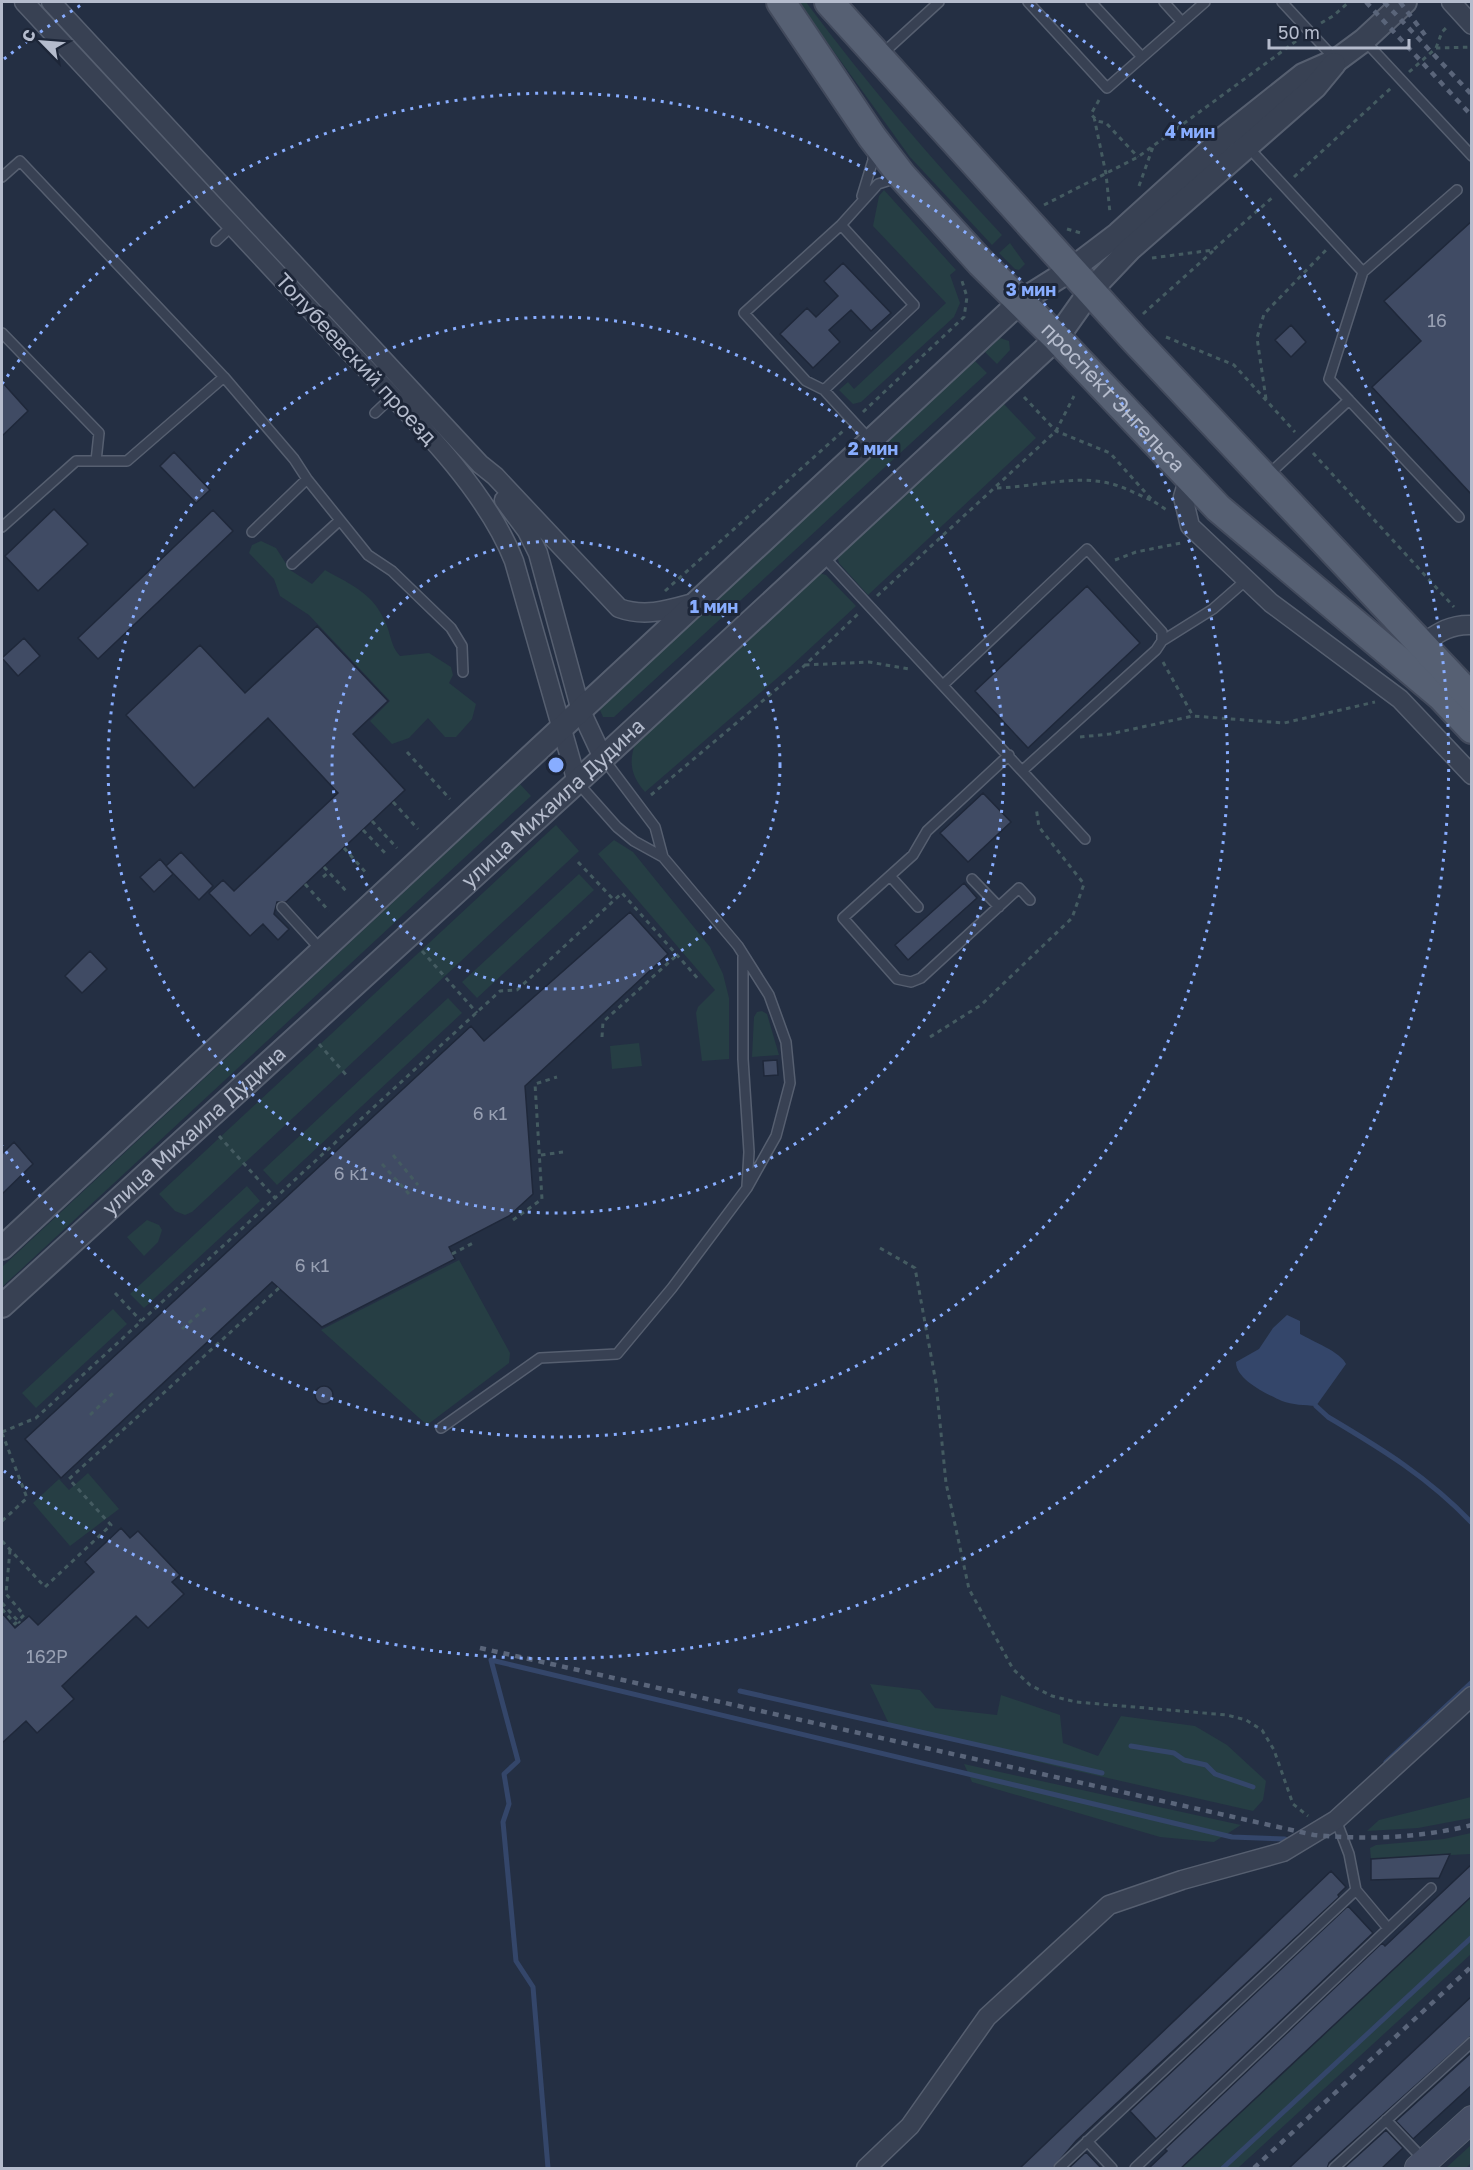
<svg xmlns="http://www.w3.org/2000/svg" width="1473" height="2170" viewBox="0 0 1473 2170" font-family="'Golos Text',sans-serif">
	<rect width="100%" height="100%" fill="#242f43"/>
	<path fill="#263e44" d="M798,2H806C867,84 932,160 1002,235L992,245L910,157Z
		M884,190L956,270L950,275L960,303L954,317L861,402L853,404L839,390L848,382L854,389L946,303L873,226L879,196Z
		M1010,243L1025,264L1019,270L1015,269L999,253Z
		M1000,338L1009,341L1010,350L997,364L985,352Z
		M975,361L987,373L614,717H603L600,710L604,703Z
		M1003,403L1036,438L868,595L839,563L837,556Z
		M261,541L276,548L290,570L312,584L325,570C353,586 374,593 387,626C391,637 392,648 400,656L429,653L451,667L453,675L449,683L476,704L472,719L456,737H445L428,718L409,738L392,744L370,721L390,701L309,615L280,596L274,579L249,553L252,545Z
		M819,573L826,575L856,606L790,667L645,792C631,776 628,761 636,742Z
		M520,784L531,796L2,1287V1267Z
		M556,825L579,851L192,1212L185,1215L175,1211L159,1194Z
		M614,840L633,852L710,947L723,974L729,998V1059L702,1061L696,1013L698,1007L715,990L598,854Z
		M579,874L594,890L477,998L462,982Z
		M448,998L462,1013L277,1185L263,1170Z
		M762,1011L767,1014L779,1055L752,1057L754,1017L757,1012Z
		M639,1043L642,1066L612,1069L610,1046Z
		M247,1186L260,1201L144,1308L130,1294Z
		M147,1220L159,1225L162,1230L158,1242L144,1256L127,1237Z
		M459,1260L510,1353L509,1363L427,1425L321,1330Z
		M113,1309L127,1324L36,1408L22,1393Z
		M88,1473L119,1509L70,1546L33,1503L59,1479L69,1490Z
		M870,1684L920,1690L935,1708L997,1715L1001,1695L1060,1715L1063,1743L1098,1756L1121,1716L1195,1726L1227,1745L1266,1781L1263,1800L1253,1811L1055,1766L889,1724Z
		M964,1764L1241,1825L1214,1842L1160,1837L972,1782Z
		M1471,1797V1818L1418,1828L1367,1831L1379,1820Z
		M1471,1833V1854L1371,1859L1370,1848L1376,1845L1444,1839Z
		M1471,1896V1954L1238,2168H1180Z
		M1471,2145V2163L1466,2168H1446Z"/>
	<path fill="#34466a" d="M1287,1315L1300,1321V1334C1312,1341 1341,1352 1346,1364L1316,1406C1305,1405 1292,1405 1282,1401C1267,1394 1236,1380 1236,1362L1259,1349L1273,1328Z"/>
	<g fill="none" stroke-linecap="round" stroke-linejoin="round">
		<path stroke="#34466a" stroke-width="5" d="M1316,1406L1328,1417C1382,1449 1428,1477 1472,1523
			M740,1691L1102,1773
			M1131,1746L1174,1753L1184,1760L1206,1765L1215,1774L1253,1787
			M1386,1762L1472,1682
			M548,2168L533,1987L516,1961L503,1822L509,1804L504,1774L518,1761L491,1660L1232,1837L1285,1839
			M1223,2168L1472,1937"/>
	</g>
	<path fill="#404b64" stroke="#1f283a" stroke-width="1.5" d="M1472,221V495L1372,387L1421,341L1384,301Z
		M843,263L891,313L871,331L851,310L829,330L840,342L813,368L780,334L807,308L816,317L838,296L824,281Z
		M1291,325L1306,342L1291,357L1275,340Z
		M2,382L28,411L2,436Z
		M174,452L210,490L196,503L160,466Z
		M54,509L88,544L38,591L5,556Z
		M213,510L233,531L98,659L78,638Z
		M1087,586L1140,643L1028,748L975,691Z
		M317,626L388,701L353,734L405,790L286,902H277L274,914L289,929L278,940L263,924L250,936L209,893L223,880L234,891L338,793L268,718L194,788L126,715L200,645L245,693Z
		M24,638L40,656L18,676L2,658Z
		M983,793L1011,822L968,862L940,833Z
		M181,852L213,886L199,900L166,866Z
		M160,859L173,874L154,892L140,877Z
		M964,883L977,898L908,960L895,945Z
		M630,912L668,954L525,1086L533,1194L509,1216L449,1247L455,1259L322,1327L272,1282L61,1478L25,1439L471,1026L484,1041Z
		M90,951L107,969L82,993L65,976Z
		M777,1060L778,1075L764,1076L763,1061Z
		M14,1142L33,1164L2,1194V1154Z
		M315 1395a9 9 0 1 1 18 0a9 9 0 1 1-18 0Z
		M121,1528L130,1538L138,1531L180,1575L172,1582L184,1594L148,1628L136,1616L62,1686L74,1699L37,1733L26,1721L2,1743V1613L15,1628L29,1616L38,1625L94,1572L85,1562Z
		M1450,1854L1439,1878L1371,1880V1859Z
		M1472,1864V1896L1180,2169H1148L1167,2151L1165,2149L1382,1943L1385,1946Z
		M1331,1871L1346,1887L1338,1895L1339,1897L1076,2141L1052,2169H1019Z
		M1348,1906L1373,1933L1156,2139L1130,2111Z
		M1472,1996V2035L1329,2163L1327,2169H1288Z
		M1472,2052V2085L1413,2139L1396,2121Z
		M1386,2130L1403,2148L1381,2169H1343Z
		M1086,2152L1102,2169H1068Z"/>
	<g fill="none" stroke-linecap="round" stroke-linejoin="round">
		<defs>
			<path id="service" d="M1028,2L1107,88L1205,2
				M1091,2L1142,57
				M1164,2L1182,22
				M1282,2L1335,59
				M1364,40L1472,156
				M881,55L939,2
				M1248,147L1363,272L1329,379L1349,400L1267,476
				M2,177L20,161L224,377L294,459L307,479L368,555L392,571L451,628L462,646L463,672
				M862,196L873,160V152
				M216,241L234,224
				M1363,272L1457,190
				M2,333L99,433L96,461
				M824,390L914,305L841,225
				M1349,400L1459,517
				M375,413L393,396
				M871,441L824,390L806,381L744,313L841,225L878,184L900,177
				M2,527L76,461H127L224,377
				M252,532L307,479
				M822,555L1085,839
				M292,564L339,521
				M1162,641L1213,609L1245,581
				M943,685L1087,549L1162,632V641L1156,650L1023,770
				M1009,755L927,831L913,855L843,918L897,979L911,982L921,978L1019,888L1030,900
				M603,758L655,827L663,857
				M890,876L918,907
				M972,879L999,907
				M282,907L322,951
				M743,957V1059L749,1152L747,1186
				M441,1428L540,1358L617,1354L672,1288L747,1188L776,1136L790,1083L786,1042L769,995L738,946L663,857L634,841L617,827L577,782
				M1336,1820L1349,1854L1356,1890L1387,1927
				M1386,2120L1424,2160
				M1087,2141L1112,2168
				M1059,2168L1356,1890
				M1135,2168L1431,1888
				M1334,2168L1472,2042"/>
			<path id="minor" d="M24,2C127,113 230,224 334,335C394,400 482,479 514,561L577,782
				M51,2L480,464L495,476L619,608C646,618 671,609 697,602
				M1451,2L1472,25
				M1189,477L1183,497L1190,526L1271,603L1400,699L1472,775
				M504,500L527,531L538,553L581,711L603,758
				M1422,644C1439,632 1451,624 1472,625
				M866,2168L910,2126L987,2017L1109,1905L1182,1880L1283,1852L1336,1820L1472,1696"/>
			<g id="tertiary">
				<path d="M2,1248L1021,301L1072,269L1118,234L1225,137L1303,75L1337,60L1364,40L1405,2"/>
				<path id="s1" d="M2,1306L589,771L1057,338L1091,290L1130,249L1315,87L1334,64"/>
			</g>
			<path id="secondary" d="M1418,2168L1472,2119"/>
			<g id="primary">
				<path id="s2" d="M781,2L872,137L902,176L981,263L1057,338L1218,508L1441,696L1472,729"/>
				<path d="M829,2L1135,340L1472,698"/>
			</g>
		</defs>
		<use href="#service" stroke="#565f70" stroke-width="12"/>
		<use href="#minor" stroke="#565f70" stroke-width="21"/>
		<use href="#tertiary" stroke="#565f70" stroke-width="26"/>
		<use href="#secondary" stroke="#565f70" stroke-width="28"/>
		<use href="#primary" stroke="#424a5c" stroke-width="32"/>
		<path stroke="#445b61" stroke-width="3" stroke-dasharray="4.5 4.5" stroke-linecap="butt" d="M1321,23L1333,16L1349,2
			M1436,48L1442,32L1449,25
			M1409,72L1436,48L1472,47
			M1099,100L1091,114L1097,121L1106,123L1138,157
			M1094,117L1106,174L1110,213
			M1294,177L1391,88
			M1139,186L1153,147
			M1044,205L1138,157L1299,39
			M1067,229L1084,234
			M1152,258L1213,250L1274,196
			M1143,314L1213,251
			M1166,337L1234,365L1295,432
			M1024,397L1056,431L1110,453L1153,501L1168,511
			M1266,399L1257,338L1264,314L1326,250
			M863,412L964,317L967,297L962,281
			M1313,453L1454,607
			M997,488C1034,487 1072,475 1108,483C1123,486 1138,495 1151,500
			M1115,560L1136,552L1181,543
			M665,591L843,431
			M877,596L1056,431L1074,396
			M1163,662L1193,716
			M805,665L869,662L909,669
			M1080,737L1110,734L1193,716L1284,723L1375,702
			M407,752L450,799
			M651,795L804,666L859,613
			M393,802L418,829
			M372,821L397,848
			M363,830L388,856
			M344,848L368,875
			M578,862L614,900
			M324,867L348,893
			M323,877L329,872
			M305,884L329,911
			M422,951L477,1013
			M602,1037L603,1022L677,955
			M930,1037L981,1005L1072,918L1084,884L1039,827L1036,807
			M319,1044L348,1077
			M219,1136L275,1198
			M393,1155L418,1185
			M541,1155L563,1152
			M382,1164L409,1194
			M513,1220L542,1199L535,1084L557,1077
			M880,1248L915,1268L936,1383L946,1483L969,1589L1013,1669L1030,1685L1052,1696L1076,1702L1227,1715L1246,1720L1262,1730L1274,1750L1293,1804L1308,1816
			M452,1254L473,1243
			M115,1293L141,1321
			M182,1329L209,1305
			M90,1415L113,1393
			M2,1432L36,1418L500,991L517,990L622,893L700,981
			M2,1433L27,1498L2,1521
			M2,1541L45,1587L111,1525L69,1479L279,1288
			M10,1550L6,1594L24,1615L18,1621L20,1623
			M2,1603L18,1621
			M2,1609L15,1624L18,1621"/>
		<use href="#service" stroke="#384153" stroke-width="9"/>
		<use href="#minor" stroke="#384153" stroke-width="18"/>
		<use href="#tertiary" stroke="#384153" stroke-width="22"/>
		<use href="#secondary" stroke="#464f66" stroke-width="26"/>
		<use href="#primary" stroke="#566073" stroke-width="28"/>
		<path stroke="#5a657a" stroke-width="4.5" stroke-dasharray="6 6" stroke-linecap="butt" d="M1366,2L1472,116
			M1384,2L1472,95
			M1400,2L1425,35
			M480,1648L1314,1835C1367,1840 1420,1838 1472,1825
			M1254,2168L1472,1966"/>
	</g>
	<g fill="none" stroke="#88adff" stroke-width="3" stroke-dasharray="3 6">
		<circle cx="556" cy="765" r="224"/>
		<circle cx="556" cy="765" r="448"/>
		<path d="M2 384A672 672 0 1 1 2 1146"/>
		<path d="M4 59A896 896 0 0 1 81 5M1031 5A896 896 0 1 1 4 1471"/>
	</g>
	<g text-anchor="middle" stroke-width="6" stroke-linejoin="round" paint-order="stroke">
		<g font-size="18" fill="#98a0b3">
			<text x="1437" y="327">16</text>
			<text x="490" y="1120">6 к1</text>
			<text x="351" y="1180">6 к1</text>
			<text x="312" y="1272">6 к1</text>
			<text x="47" y="1663">162Р</text>
		</g>
		<g font-size="21" fill="#b5bccd" stroke="#1d2638">
			<text transform="translate(356 359) rotate(47)" y="7">Толубеевский проезд</text>
			<text dy="7" stroke="none"><textPath href="#s2" startOffset="518">проспект Энгельса</textPath></text>
			<text dy="7" stroke="none"><textPath href="#s1" startOffset="746">улица Михаила Дудина</textPath></text>
			<text dy="7" stroke="none"><textPath href="#s1" startOffset="260">улица Михаила Дудина</textPath></text>
		</g>
	</g>
	<circle cx="556" cy="765" r="9" fill="#88adff" stroke="#1d2638" stroke-width="3"/>
	<g font-size="18" text-anchor="middle" font-weight="bold" fill="#88adff" stroke="#1d2638" stroke-width="6" stroke-linejoin="round" paint-order="stroke">
		<text x="1190" y="138">4 мин</text>
		<text x="1031" y="296">3 мин</text>
		<text x="873" y="455">2 мин</text>
		<text x="714" y="613">1 мин</text>
	</g>
	<rect width="1473" height="2170" fill="none" stroke="#b5bccd" stroke-width="6"/>
	<g transform="translate(42 42) rotate(295)" stroke="#1d2638" stroke-width="4.5" paint-order="stroke">
	<path d="M0-4.5L10 22L0 15L-10 22Z" fill="#b5bccd"/>
	<text y="-9" font-size="16" font-weight="bold" text-anchor="middle" fill="#b5bccd">С</text>
	</g>
	<path d="M1269 39v9h140v-9" fill="none" stroke="#b5bccd" stroke-width="3"/>
	<text x="1278" y="39" font-size="18" fill="#b5bccd" stroke="#1d2638" stroke-width="4.5" paint-order="stroke">50 m</text>
</svg>
